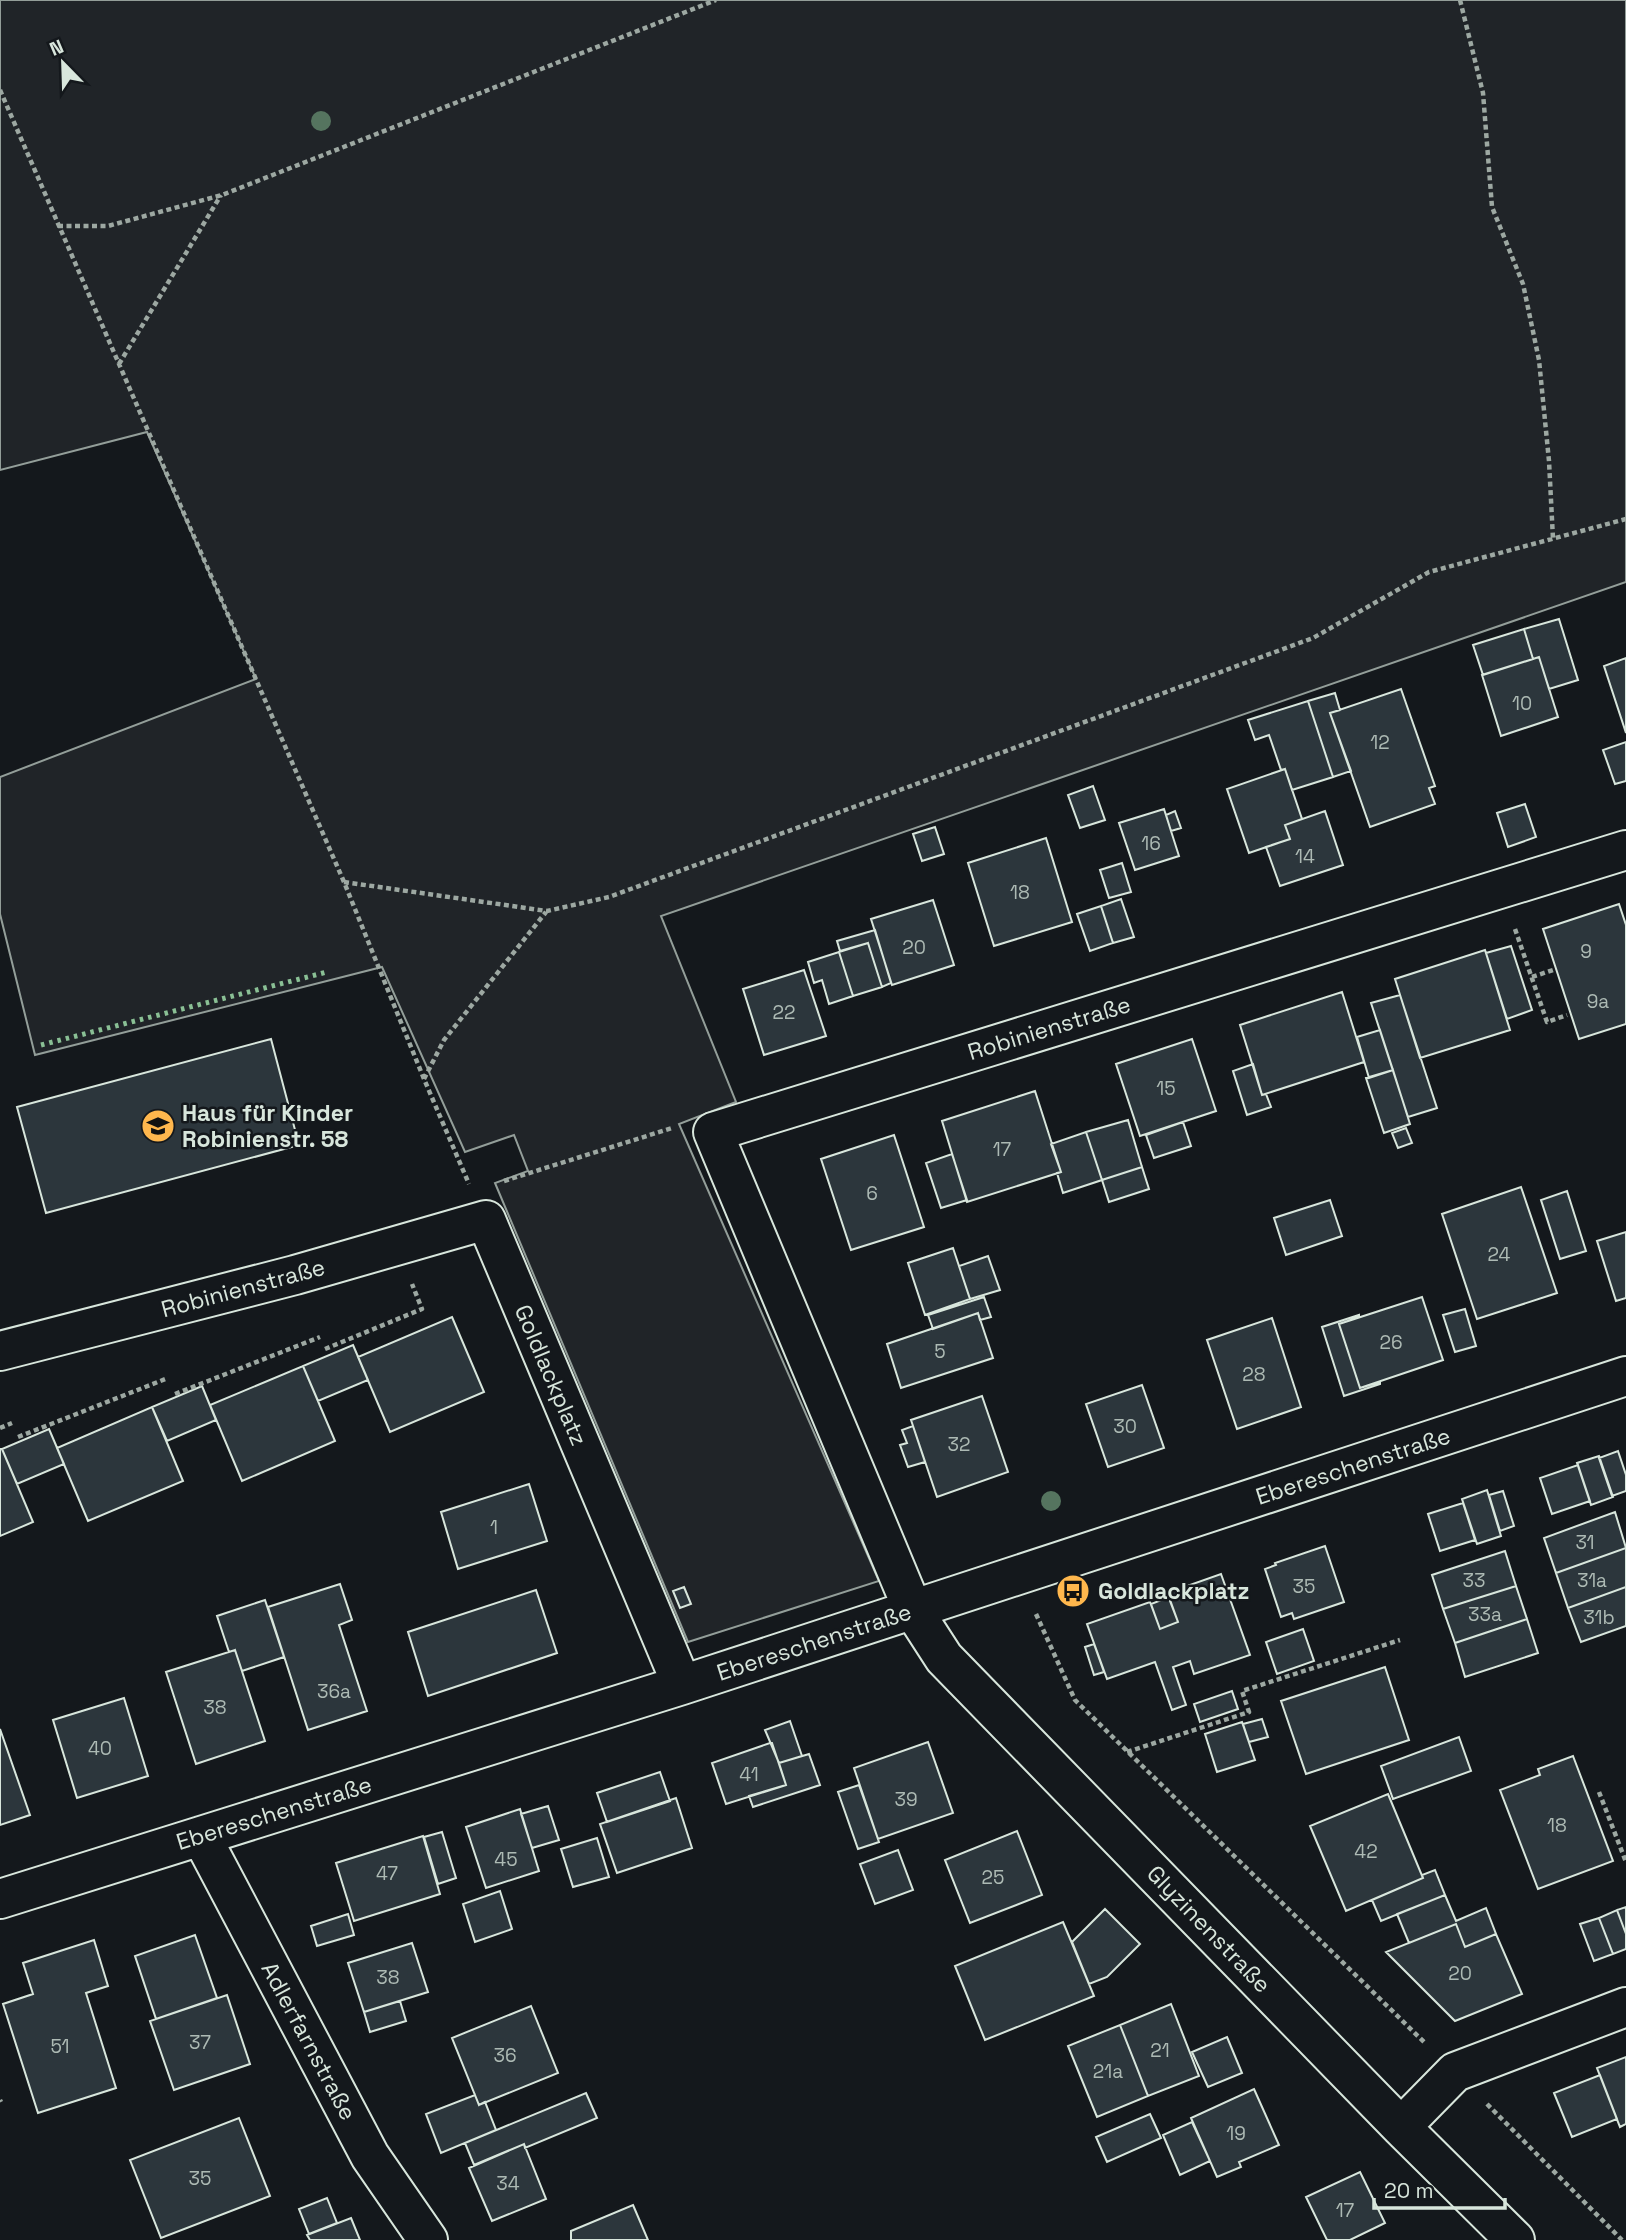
<svg xmlns="http://www.w3.org/2000/svg" width="1626" height="2240" viewBox="0 0 1626 2240" font-family="'Space Grotesk',sans-serif">
	<rect width="100%" height="100%" fill="#14181c"/>
	<path fill="#202428" stroke="#939e99" stroke-width="2" d="M0,0H1626V582L661,916L736,1102L679,1124L879,1581L688,1642L495,1183L528,1171L514,1135L465,1152L382,967L35,1055L0,914V777L256,679L147,432L0,470Z"/>
	<path fill="#2c363c" stroke="#d8e6dc" stroke-width="2" d="M1559,619L1578,680L1549,689L1539,657L1533,659L1524,629Z
		M1524,629L1533,659L1483,675L1473,645Z
		M1539,657L1558,717L1501,736L1482,675Z
		M1626,658V733L1604,666Z
		M1401,689L1435,786L1429,788L1435,804L1370,827L1330,713Z
		M1335,693L1340,710L1330,713L1351,771L1333,777L1308,701Z
		M1308,701L1333,777L1292,790L1285,769L1281,770L1269,735L1255,740L1248,720Z
		M1626,742V781L1615,784L1603,750Z
		M1285,769L1302,819L1285,825L1290,839L1249,853L1227,789Z
		M1093,786L1105,820L1080,828L1068,795Z
		M1525,804L1536,837L1508,847L1497,813Z
		M1164,809L1179,856L1135,870L1119,823Z
		M1175,811L1181,828L1171,831L1166,815Z
		M1325,811L1343,865L1280,886L1266,847L1290,839L1285,825Z
		M935,827L944,854L922,861L913,834Z
		M1046,838L1072,922L994,946L968,863Z
		M1122,863L1131,892L1109,898L1100,870Z
		M1121,899L1134,937L1113,943L1101,906Z
		M933,900L954,965L892,985L871,919Z
		M1619,904L1626,925V1024L1579,1039L1543,929Z
		M1101,906L1113,943L1090,951L1077,914Z
		M875,930L891,983L882,987L868,943L840,951L837,941Z
		M868,943L882,987L853,996L839,952Z
		M1511,946L1532,1010L1507,1019L1486,953Z
		M1485,950L1510,1030L1420,1058L1395,979Z
		M839,952L853,996L829,1004L822,980L814,983L808,962Z
		M804,970L826,1036L764,1055L743,989Z
		M1342,992L1364,1062L1262,1095L1240,1025Z
		M1400,995L1437,1108L1408,1117L1371,1003Z
		M1380,1030L1393,1070L1369,1078L1357,1037Z
		M271,1039L299,1145L46,1213L17,1107Z
		M1192,1039L1216,1111L1140,1136L1116,1064Z
		M1253,1064L1262,1095L1266,1094L1271,1107L1247,1115L1233,1071Z
		M1393,1070L1410,1124L1384,1133L1366,1078Z
		M1035,1091L1061,1172L967,1202L942,1121Z
		M1128,1120L1142,1167L1102,1180L1086,1132Z
		M1183,1122L1191,1146L1154,1158L1146,1135Z
		M1406,1128L1412,1143L1398,1148L1392,1133Z
		M1086,1132L1102,1180L1063,1193L1057,1173L1061,1172L1051,1144Z
		M894,1135L924,1227L851,1250L821,1159Z
		M952,1154L967,1200L941,1208L926,1163Z
		M1142,1167L1149,1189L1109,1202L1102,1180Z
		M1521,1187L1557,1293L1477,1319L1442,1214Z
		M1567,1191L1586,1251L1560,1259L1541,1200Z
		M1330,1200L1342,1236L1286,1255L1274,1218Z
		M1626,1232V1298L1616,1301L1597,1241Z
		M953,1248L970,1299L925,1315L908,1263Z
		M988,1256L1000,1290L970,1299L959,1266Z
		M984,1297L991,1317L980,1320L978,1313L933,1329L928,1315Z
		M1422,1297L1443,1360L1360,1388L1339,1324Z
		M1465,1309L1476,1346L1455,1352L1443,1315Z
		M978,1313L993,1358L901,1388L887,1344Z
		M1359,1315V1317L1339,1324L1360,1388L1380,1382V1384L1344,1396L1322,1327Z
		M452,1317L484,1392L390,1432L358,1357Z
		M1272,1318L1301,1407L1237,1429L1207,1340Z
		M353,1345L368,1380L318,1401L303,1366Z
		M303,1366L335,1441L242,1481L210,1405Z
		M1142,1385L1164,1448L1108,1467L1086,1404Z
		M202,1386L216,1420L167,1441L152,1407Z
		M982,1396L1008,1472L937,1497L911,1420Z
		M152,1407L183,1481L88,1521L57,1448Z
		M913,1426L925,1462L908,1467L900,1445L907,1443L902,1430Z
		M49,1429L64,1464L17,1484L2,1449Z
		M0,1449H2L33,1522L0,1536Z
		M1618,1451L1626,1475V1491L1612,1496L1599,1458Z
		M1599,1456L1613,1497L1591,1505L1577,1463Z
		M1578,1465L1590,1501L1552,1514L1540,1478Z
		M529,1484L547,1541L458,1569L441,1512Z
		M1487,1490L1501,1536L1477,1544L1462,1499Z
		M1503,1491L1514,1526L1500,1531L1489,1495Z
		M1463,1503L1475,1540L1440,1551L1428,1514Z
		M1615,1512L1626,1548L1556,1573L1544,1538Z
		M1325,1546L1344,1602L1294,1619L1292,1613L1281,1617L1265,1569L1276,1565L1275,1563Z
		M1626,1548V1587L1568,1608L1556,1573Z
		M1505,1551L1516,1586L1443,1609L1432,1575Z
		M1221,1574L1250,1655L1194,1674L1190,1661L1173,1667L1186,1705L1172,1710L1155,1662L1107,1679L1087,1624L1150,1602L1160,1629L1178,1622L1167,1593Z
		M340,1584L352,1620L339,1625L367,1711L308,1730L268,1607Z
		M1516,1586L1527,1619L1455,1643L1443,1609Z
		M684,1587L691,1604L680,1608L673,1591Z
		M1626,1587V1626L1581,1642L1568,1608Z
		M536,1590L557,1653L428,1696L408,1632Z
		M1169,1597L1178,1622L1160,1629L1151,1604Z
		M265,1600L284,1657L242,1671L235,1650L229,1652L217,1616Z
		M1527,1619L1538,1653L1465,1677L1455,1643Z
		M1303,1629L1314,1661L1277,1674L1266,1642Z
		M1094,1644L1104,1672L1094,1675L1085,1647Z
		M235,1650L265,1741L196,1764L166,1672Z
		M1385,1667L1409,1740L1306,1774L1281,1701Z
		M1232,1691L1238,1709L1200,1722L1194,1704Z
		M124,1698L148,1776L77,1798L53,1720Z
		M1262,1719L1268,1737L1249,1742L1243,1724Z
		M790,1721L802,1756L779,1763L765,1730Z
		M1242,1722L1255,1760L1217,1772L1205,1734Z
		M0,1729L30,1815L0,1825Z
		M1459,1737L1471,1771L1393,1799L1381,1766Z
		M928,1742L953,1813L878,1839L854,1768Z
		M770,1743H772L786,1785L726,1804L712,1763Z
		M809,1754L820,1785L753,1807L749,1796L786,1785L779,1763Z
		M1573,1756L1613,1861L1538,1889L1500,1790L1540,1775L1538,1769Z
		M660,1772L670,1801L607,1822L597,1793Z
		M859,1785L879,1842L858,1849L838,1792Z
		M1388,1794L1423,1878L1346,1911L1310,1826Z
		M676,1798L692,1848L617,1873L600,1824Z
		M548,1806L559,1840L532,1848L521,1814Z
		M520,1809L539,1871L486,1888L466,1827Z
		M1017,1831L1042,1895L970,1923L945,1860Z
		M442,1832L456,1878L438,1884L424,1837Z
		M423,1836L440,1894L354,1921L336,1863Z
		M597,1838L609,1877L573,1887L561,1849Z
		M898,1850L913,1890L875,1904L860,1864Z
		M1435,1870L1445,1895L1381,1921L1372,1900L1423,1878L1422,1875Z
		M500,1891L512,1929L475,1942L463,1904Z
		M1445,1895L1456,1921L1486,1908L1496,1934L1465,1947L1456,1924L1409,1943L1397,1914Z
		M1626,1907V1934L1617,1910Z
		M1105,1909L1140,1944L1107,1977L1089,1984L1072,1942Z
		M1617,1910L1626,1934V1949L1613,1954L1599,1918Z
		M348,1914L354,1935L317,1946L311,1926Z
		M1599,1918L1613,1954L1594,1961L1580,1924Z
		M1063,1922L1094,1996L985,2040L955,1966Z
		M1456,1924L1465,1947L1496,1934L1522,1994L1455,2021L1386,1952Z
		M195,1935L217,1998L156,2019L135,1956Z
		M94,1940L108,1986L86,1993L116,2088L38,2113L3,2004L33,1994L23,1963Z
		M412,1943L428,1992L364,2012L348,1963Z
		M227,1995L250,2064L174,2090L150,2021Z
		M400,2001L406,2021L370,2032L364,2012Z
		M1171,2004L1199,2076L1148,2096L1120,2025Z
		M531,2006L558,2073L479,2105L452,2038Z
		M1120,2025L1148,2096L1097,2117L1068,2046Z
		M1227,2037L1242,2073L1208,2087L1192,2052Z
		M1626,2057V2124L1620,2127L1597,2068Z
		M1600,2075L1617,2119L1572,2137L1554,2093Z
		M1254,2089L1279,2145L1239,2162L1241,2167L1217,2177L1191,2118Z
		M586,2093L597,2118L525,2148L524,2144L474,2165L465,2143Z
		M475,2095L479,2105L485,2102L496,2130L441,2153L426,2114Z
		M1150,2114L1161,2138L1107,2162L1096,2137Z
		M239,2118L270,2196L161,2238L130,2160Z
		M1192,2122L1210,2161L1180,2175L1163,2135Z
		M524,2144L546,2199L492,2221L469,2168Z
		M1360,2172L1385,2223L1350,2240H1327L1306,2197Z
		M327,2198L337,2223L309,2234L299,2209Z
		M633,2205L648,2240H571V2231Z
		M351,2218L360,2240H310L307,2235Z"/>
	<g fill="none" stroke-linecap="round" stroke-linejoin="round">
		<defs>
			<path id="street" d="M0,1351L295,1275L486,1220L682,1685
				M201,1836L370,2156L428,2240
				M0,1899L682,1685L1626,1376
				M1401,2127L1455,2072L1626,2007
				M1515,2240L1401,2127L944,1658L913,1610L713,1132L1626,850"/>
		</defs>
		<use href="#street" stroke="#d8e6dc" stroke-width="42"/>
		<path stroke="#9da8a2" stroke-width="4.5" stroke-dasharray="5 3.5" stroke-linecap="butt" d="M1460,0L1483,93L1492,207L1523,284L1539,360L1549,461L1553,539
			M0,90L344,882L424,1079L469,1184
			M58,226H108L222,195L716,0
			M119,364L221,195
			M344,882L547,911L609,897L1313,638L1429,572L1626,519
			M1515,929L1547,1022L1567,1015
			M1532,977L1553,970
			M424,1079L444,1040L546,912
			M504,1181L672,1128
			M325,1349L422,1309L412,1284
			M175,1394L320,1337
			M0,1428L12,1423
			M18,1437L168,1378
			M1036,1614L1075,1700L1426,2044
			M1127,1752L1249,1712L1242,1691L1400,1640
			M1599,1792L1626,1862
			M0,2100L1,2102
			M1487,2104L1622,2240"/>
		<use href="#street" stroke="#14181c" stroke-width="38"/>
		<path stroke="#8ac095" stroke-width="5" stroke-dasharray="3.5 5" stroke-linecap="butt" d="M41,1045L327,972"/>
	</g>
	<g fill="#55745f">
		<circle cx="321" cy="121" r="10"/>
		<circle cx="1051" cy="1501" r="10"/>
	</g>
	<defs>
		<symbol id="school-disc" viewBox="-11 -11 22 22"><circle r="9.5" fill="#ffb74d" stroke="#14181c"/><path d="M0-5L7-2L0 1L-7-2ZM-4 1L0 2.5L4 1V4Q0 6-4 4Z" fill="#111"/></symbol>
		<symbol id="bus-disc" viewBox="-11 -11 22 22"><circle r="9.5" fill="#ffb74d" stroke="#14181c"/><path d="M-5-6H5V4H4V6H2V4H-2V6H-4V4H-5ZM-3.5-4V0h7V-4ZM-3.5 1.2v1.5H-2V1.2ZM2 1.2v1.5H3.5V1.2Z" fill="#111"/></symbol>
	</defs>
	<g fill-rule="evenodd">
		<use href="#school-disc" x="139" y="1107" width="38" height="38"/>
		<use href="#bus-disc" x="1054" y="1572" width="38" height="38"/>
	</g>
	<g text-anchor="middle" stroke-width="5" stroke-linejoin="round" paint-order="stroke">
		<g font-size="19" fill="#adbab4">
			<text x="1522" y="710">10</text>
			<text x="1380" y="749">12</text>
			<text x="1151" y="850">16</text>
			<text x="1305" y="863">14</text>
			<text x="1020" y="899">18</text>
			<text x="914" y="954">20</text>
			<text x="1586" y="958">9</text>
			<text x="1598" y="1008">9a</text>
			<text x="784" y="1019">22</text>
			<text x="1166" y="1095">15</text>
			<text x="1002" y="1156">17</text>
			<text x="872" y="1200">6</text>
			<text x="1499" y="1261">24</text>
			<text x="1391" y="1349">26</text>
			<text x="940" y="1358">5</text>
			<text x="1254" y="1381">28</text>
			<text x="1125" y="1433">30</text>
			<text x="959" y="1451">32</text>
			<text x="494" y="1534">1</text>
			<text x="1585" y="1549">31</text>
			<text x="1474" y="1587">33</text>
			<text x="1592" y="1587">31a</text>
			<text x="1304" y="1593">35</text>
			<text x="1485" y="1621">33a</text>
			<text x="1599" y="1624">31b</text>
			<text x="334" y="1698">36a</text>
			<text x="215" y="1714">38</text>
			<text x="100" y="1755">40</text>
			<text x="749" y="1781">41</text>
			<text x="906" y="1806">39</text>
			<text x="1557" y="1832">18</text>
			<text x="1366" y="1858">42</text>
			<text x="506" y="1866">45</text>
			<text x="387" y="1880">47</text>
			<text x="993" y="1884">25</text>
			<text x="1460" y="1980">20</text>
			<text x="388" y="1984">38</text>
			<text x="200" y="2049">37</text>
			<text x="60" y="2053">51</text>
			<text x="1160" y="2057">21</text>
			<text x="505" y="2062">36</text>
			<text x="1108" y="2078">21a</text>
			<text x="1236" y="2140">19</text>
			<text x="200" y="2185">35</text>
			<text x="508" y="2190">34</text>
			<text x="1345" y="2217">17</text>
		</g>
		<g font-size="23" fill="#d8e6dc" stroke="#14181c">
			<text transform="translate(1049 1028) rotate(-17)" y="8">Robinienstraße</text>
			<text transform="translate(243 1288) rotate(-15)" y="8">Robinienstraße</text>
			<text transform="translate(551 1375) rotate(67)" y="8">Goldlackplatz</text>
			<text transform="translate(1353 1466) rotate(-18)" y="8">Ebereschenstraße</text>
			<text transform="translate(814 1642) rotate(-18)" y="8">Ebereschenstraße</text>
			<text transform="translate(274 1813) rotate(-17)" y="8">Ebereschenstraße</text>
			<text transform="translate(1209 1929) rotate(46)" y="8">Glyzinenstraße</text>
			<text transform="translate(309 2041) rotate(62)" y="8">Adlerfarnstraße</text>
		</g>
		<g font-size="23" font-weight="bold" fill="#d8e6dc" stroke="#14181c" text-anchor="start">
			<text x="182" y="1121">Haus für Kinder<tspan x="182" dy="26">Robinienstr. 58</tspan></text>
			<text x="1098" y="1599">Goldlackplatz</text>
		</g>
	</g>
	<g transform="translate(63 63) rotate(337)" stroke="#14181c" stroke-width="5" paint-order="stroke">
	<path d="M0-5L12 26L0 18L-12 26Z" fill="#d8e6dc"/>
	<text y="-10" font-size="19" font-weight="bold" text-anchor="middle" fill="#d8e6dc">N</text>
	</g>
	<path d="M1374 2198v10h131v-10" fill="none" stroke="#d8e6dc" stroke-width="3.5"/>
	<text x="1384" y="2198" font-size="21" fill="#d8e6dc" stroke="#14181c" stroke-width="5" paint-order="stroke">20 m</text>
</svg>
